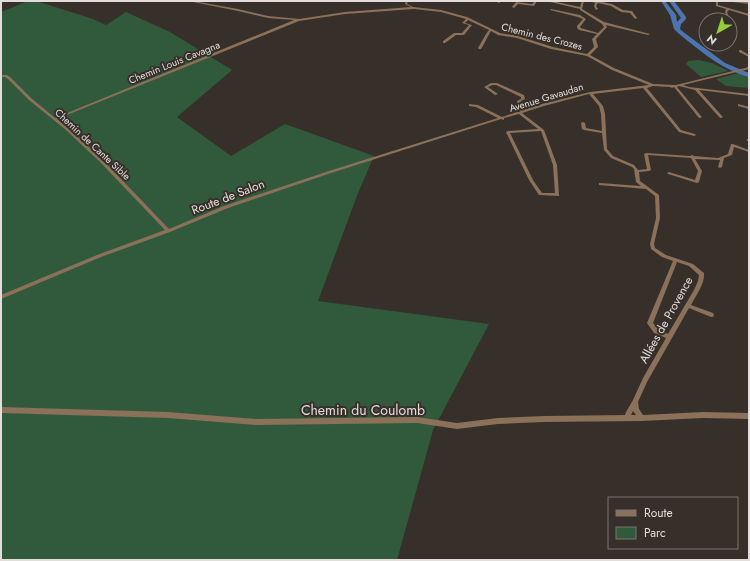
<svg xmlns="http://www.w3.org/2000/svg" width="750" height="561" viewBox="0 0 750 561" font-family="Jost,sans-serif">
	<rect width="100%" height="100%" fill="#372f2a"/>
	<path fill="#315a3d" d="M28,1H36L93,19L106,25L126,12L170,32L232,70L177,117L231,156L285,124L374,156L358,193L318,301L489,324L433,430L397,560H1V12Z
		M699,60L712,63L728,71L701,77L686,64L688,61Z
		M738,73L749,76V88L726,86L716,79Z"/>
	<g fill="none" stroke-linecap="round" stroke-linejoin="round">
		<path fill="#4c75b0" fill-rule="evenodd" d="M661,1H665L676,15L677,22L681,18L669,1H674L686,17V19L681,24L680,29L682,31L725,63L749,73V77C722,70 699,50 678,33L674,29L670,15Z"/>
		<path fill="#8b705a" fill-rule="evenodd" d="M188,1H193L238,9L268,16L299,19L345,12L411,7L405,4L406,1H408L407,4L413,7L441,10L467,17L500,33L518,36L553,47L587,54L594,47L592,39L597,34L579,30L577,28V26L583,19L578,17L550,10L551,9L580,15L586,19L580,27L581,28L598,33L604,27L602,24L580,10V9L546,1H552L580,7L582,1H584L582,9L604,22L650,34L648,35L606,25L607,27L596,39L598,47L590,55L614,68L653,84L676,85L749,67V69L683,85L689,87L749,94V96L699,90L722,116L723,117L721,118H720L695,90L679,86L677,87L701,116L702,117L700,118H699L674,87L672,88L670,87L653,86L647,88L681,130L695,134L696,135L694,136L679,132L643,88L593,94L603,106L605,114L607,149L613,156L634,165L638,170L647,169L644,154L646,153L690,156L692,155L694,156L718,158L728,154L731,144H733L749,150V152L734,147L732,155L724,158L722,167L720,168L718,167L720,160L695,159L702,171L699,182L697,183L668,174L667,173L669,172L695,180L698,171L691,158L648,155L651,170L649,171L639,172L640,181L659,195L660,218L654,244L655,248L666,255L693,264L704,273C705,284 696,295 691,305L713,313L714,315L713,317H711L689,308L647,382L638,402L639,409L643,415L703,412L749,413V419L703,418L642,421L544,422L498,424L457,429L417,423L256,425L168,418L1,413V407L168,412L256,419L417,417L457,423L498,418L544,416L625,415L626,412L633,400L643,378L666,338L654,333L647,323L673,261L662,257L651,249L650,244L656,218L655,196L646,189L599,185V183H600L641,186L636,182L634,169L632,167L611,158L604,150L602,133L584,130L582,129L581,123L583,122L585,123L586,128L602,131L601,114L599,106L589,94L544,106L522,113L544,130L557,165L559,195V196L539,195L529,180L506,132L508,131L538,129L519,114L504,118V120L501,119L331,173L228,208L170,232L101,257L1,299V295L97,255L165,230L100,162L66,130L29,100L8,79L5,77H1V75H7L10,77L31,98L55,118L294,20L268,18L238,11ZM414,9L441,12L466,19L462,23L469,25L462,33H454L443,41V43H445L456,35H464L472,25L465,23L468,20L489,30L486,34L478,48L479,49H481C485,43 487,37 491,31L498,35L517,38L551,49L587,56L612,70L649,85L590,92L542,104L525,109L522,106L521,101L525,99L524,95L497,83H491L484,87L495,95L498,94L488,87L493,85H496L521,97V99L517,101L518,106L522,110L502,117L478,105L469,104V106L476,107L498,118L329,171L224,206L169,229C133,192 98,152 57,119L299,21L345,14ZM541,131L553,165L555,193H542L533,180L510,133ZM677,262L689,266L699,275L698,281L694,290L668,334L658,329L653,323ZM633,411L636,415H631Z
			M498,1H501L499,3H498Z
			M535,1H537L534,6L518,4L514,8L512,7L516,2L532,4Z
			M590,1H597L612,4L623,10L632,11L637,18L635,19L630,13L621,12L611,6L598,3L596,6L598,9L596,10L594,6L595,3Z
			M716,1H718V5L749,14V16L729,10L727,12L730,19H712V17H727L725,12L726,9L716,6Z
			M732,1L749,2V4L733,2Z
			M739,50H741L749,55V57L739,52Z
			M738,104L749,107V109L738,106Z
			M747,139H749V141H747Z"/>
	</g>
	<g text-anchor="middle" stroke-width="4" stroke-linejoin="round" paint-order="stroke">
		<g font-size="10" fill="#e2ddda" stroke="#372f2a">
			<text transform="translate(542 36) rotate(14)" y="4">Chemin des Crozes</text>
			<text transform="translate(174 62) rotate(-22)" y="4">Chemin Louis Cavagna</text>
			<text transform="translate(546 97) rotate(-17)" y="4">Avenue Gavaudan</text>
			<text transform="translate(93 144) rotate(43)" y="4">Chemin de Cante Sible</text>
		</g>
		<g font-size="12" fill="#e2ddda" stroke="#372f2a">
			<text transform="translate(228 197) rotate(-21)" y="4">Route de Salon</text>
			<text transform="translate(666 320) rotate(-61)" y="4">Allées de Provence</text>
		</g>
		<g font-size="14" fill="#e2ddda" stroke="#372f2a">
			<text x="363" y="415">Chemin du Coulomb</text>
		</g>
	</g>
	<rect width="750" height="561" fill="none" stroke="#e2ddda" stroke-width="4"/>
	<rect x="608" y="497" width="130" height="52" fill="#372f2a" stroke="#7b7570"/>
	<rect x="616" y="510" width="20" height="6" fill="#8b705a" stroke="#7b7570"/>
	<text x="644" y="517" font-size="12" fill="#e2ddda">Route</text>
	<rect x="616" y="527" width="20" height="12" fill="#315a3d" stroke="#7b7570"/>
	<text x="644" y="537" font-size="12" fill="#e2ddda">Parc</text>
	<g transform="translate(718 32) rotate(219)"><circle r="19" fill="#372f2a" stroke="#7b7570"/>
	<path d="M0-3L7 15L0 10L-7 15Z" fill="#93cd3d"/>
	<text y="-6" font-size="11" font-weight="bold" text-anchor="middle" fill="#e2ddda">N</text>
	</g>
</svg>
